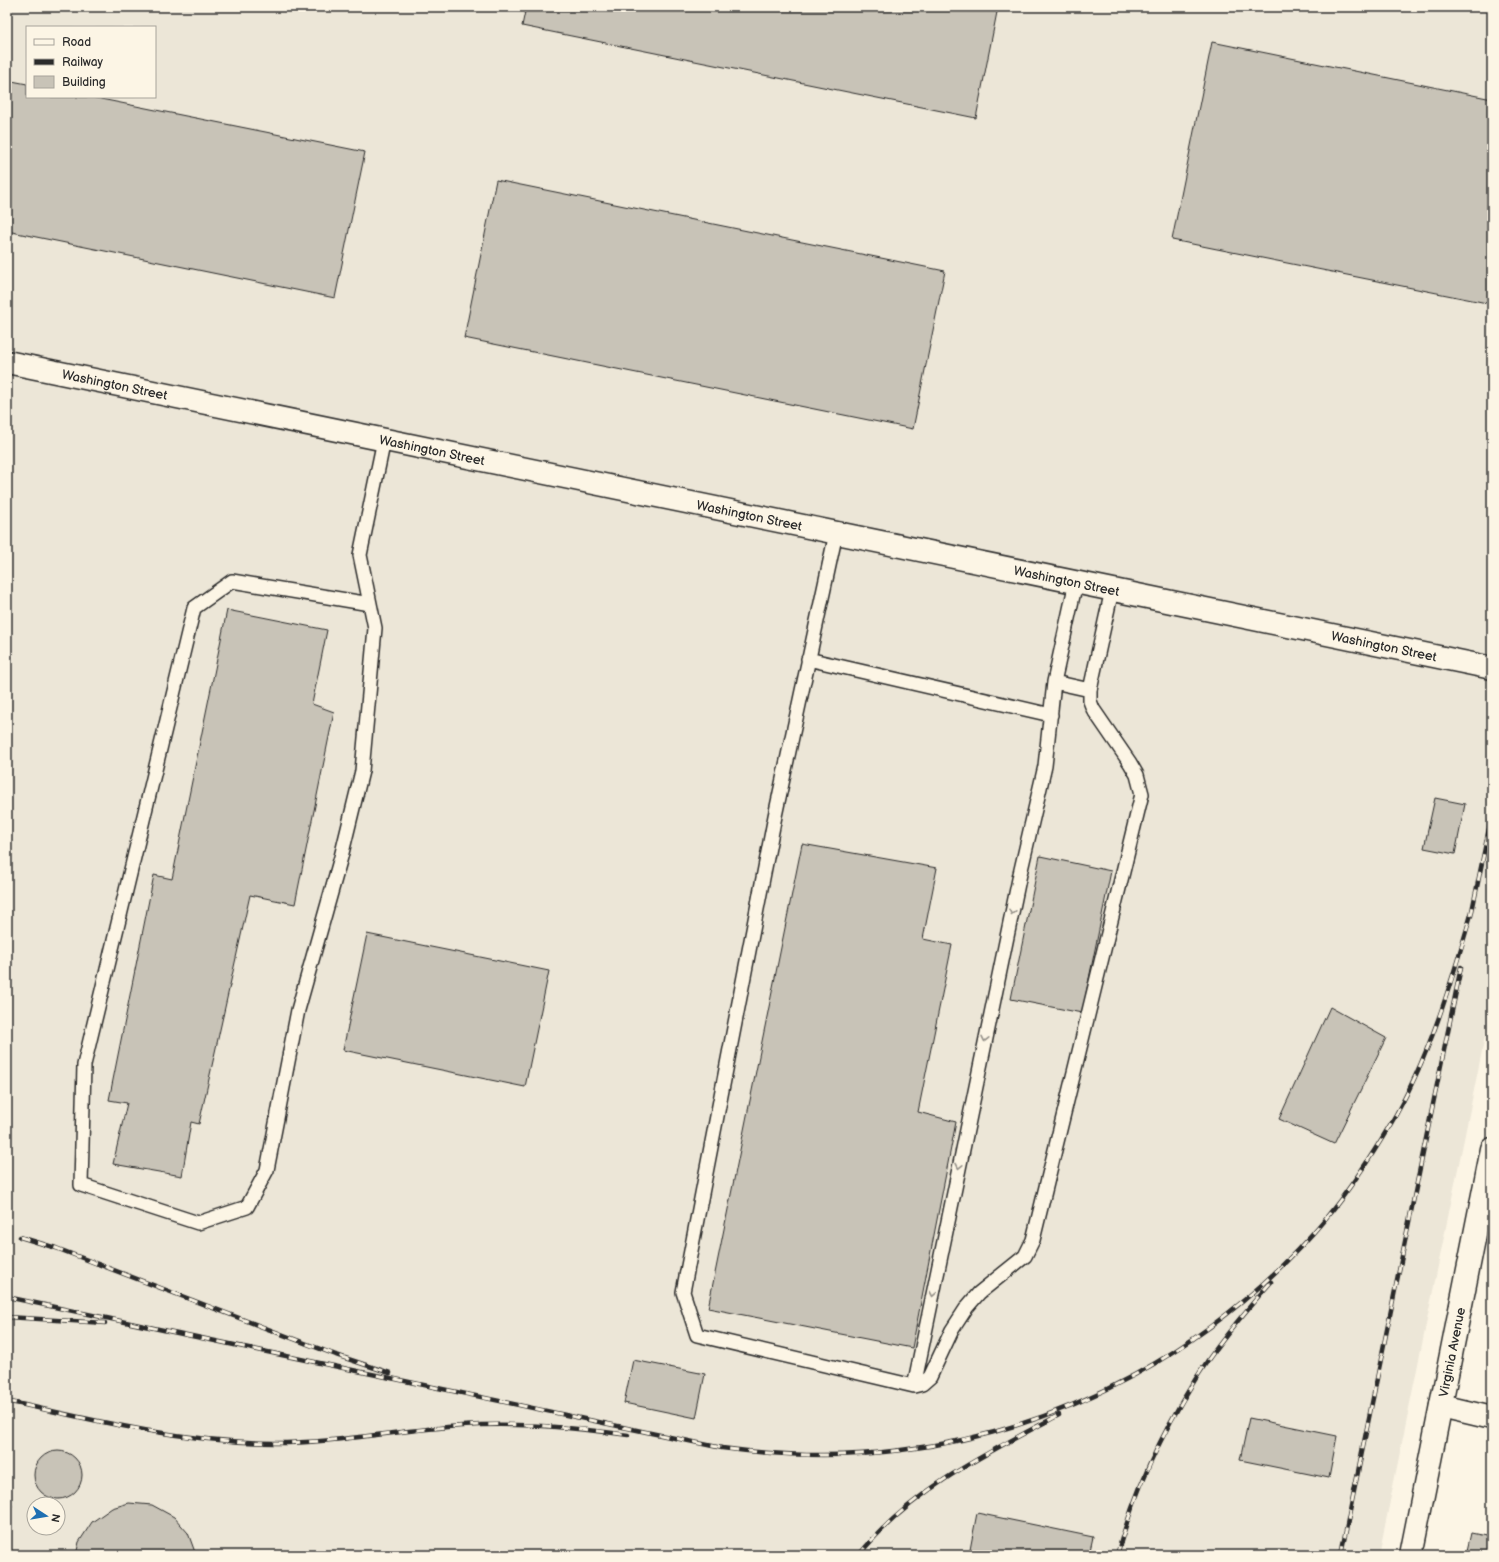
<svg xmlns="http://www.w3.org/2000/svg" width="1499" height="1562" viewBox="0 0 1499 1562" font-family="'Balsamiq Sans',sans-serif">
	<rect width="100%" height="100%" fill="#fcf5e5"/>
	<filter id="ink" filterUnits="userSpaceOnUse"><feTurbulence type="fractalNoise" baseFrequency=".025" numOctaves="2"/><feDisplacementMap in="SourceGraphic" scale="8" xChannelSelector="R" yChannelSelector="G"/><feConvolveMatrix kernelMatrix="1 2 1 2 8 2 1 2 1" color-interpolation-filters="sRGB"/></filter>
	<g filter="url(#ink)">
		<path fill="#ece6d7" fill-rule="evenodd" d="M7,7H1492V1002L1379,1555H7ZM27,27H155V97H27ZM34,1504H58V1528H34Z"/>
		<path fill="#c8c3b7" stroke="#2b2b2b" d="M526,7H998L976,118L522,26Z
			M1212,42L1492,99V304L1172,240Z
			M7,80L27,84V97H91L365,152L335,298L7,231Z
			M496,180L945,271L913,429L464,338Z
			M227,610L327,630L312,704L334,712L295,904L250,895L199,1124L191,1122L182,1176L113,1164L127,1103L109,1100L154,875L172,879Z
			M1435,798L1465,804L1455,854L1424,848Z
			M802,844L937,868L923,939L952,945L918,1112L956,1122L912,1348L708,1308Z
			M1040,856L1111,871L1082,1013L1011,999Z
			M367,934L549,971L525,1087L343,1050Z
			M1330,1007L1386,1038L1334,1144L1279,1119Z
			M633,1360L705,1374L696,1418L624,1403Z
			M1249,1418L1337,1436L1329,1478L1240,1460Z
			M34 1475a24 24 0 1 1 48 0a24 24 0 1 1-48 0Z
			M129,1503L152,1505L174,1517L188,1533L196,1555H76L79,1542L92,1522L112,1508Z
			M7,1504L12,1505L7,1528Z
			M34,1508V1526L31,1518Z
			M58,1510L60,1516L58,1526Z
			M977,1513L1093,1537L1089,1555H969Z
			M35,1528H56L48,1532H42Z
			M1472,1533L1492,1537V1555H1467Z
			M43,1551L55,1555H30L34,1553Z"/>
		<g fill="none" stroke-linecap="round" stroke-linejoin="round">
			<defs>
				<path id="service" d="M836,533L775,816L683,1292L697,1335L914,1386L922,1384L930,1377L952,1330L967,1307L979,1293L1025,1256L1033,1240L1142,794L1137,775L1130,763L1093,709L1090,701V690L1054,682
					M370,604L232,581L194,608L84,1065L81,1185L198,1223L247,1207L267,1170L298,1010L341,857L362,771L375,628L360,555L384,440
					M808,659L1051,715
					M1090,690L1112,590
					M914,1386L1020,874L1045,766L1054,682L1076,582"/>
				<path id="minor" d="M1441,1406L1492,1418"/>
				<g id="tertiary">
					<path id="s1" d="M7,362L1492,668"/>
					<path id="s2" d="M1411,1555L1492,1149"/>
				</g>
			</defs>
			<use href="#service" stroke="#2b2b2b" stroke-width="16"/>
			<use href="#minor" stroke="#2b2b2b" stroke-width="25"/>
			<use href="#tertiary" stroke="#2b2b2b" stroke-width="25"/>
			<use href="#service" stroke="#fcf5e5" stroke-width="13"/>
			<use href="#minor" stroke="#fcf5e5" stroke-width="22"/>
			<use href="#tertiary" stroke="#fcf5e5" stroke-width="22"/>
			<defs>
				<path id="rail" d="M1471,916L1492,814
					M20,1237L56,1248L336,1355L390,1373
					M7,1297L722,1448C782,1456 841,1458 901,1450C1065,1431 1220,1345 1326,1218C1350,1189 1371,1157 1390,1125C1429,1059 1451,984 1472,911
					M7,1317L105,1323
					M7,1401C95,1421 183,1442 274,1443C337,1443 399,1430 462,1426C517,1422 572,1427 628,1435
					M859,1555C911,1490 987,1453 1059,1415
					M1117,1555C1136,1487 1168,1419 1208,1360C1227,1333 1249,1307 1271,1282
					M1341,1555L1461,967"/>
			</defs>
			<use href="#rail" stroke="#2b2b2b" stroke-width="4.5"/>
			<use href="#rail" stroke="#fcf5e5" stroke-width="3" stroke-dasharray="9" stroke-linecap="butt"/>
		</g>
		<defs><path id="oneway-chevron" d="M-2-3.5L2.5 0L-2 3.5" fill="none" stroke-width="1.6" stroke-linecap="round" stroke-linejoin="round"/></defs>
		<g stroke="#949088">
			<use href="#oneway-chevron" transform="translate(1012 912) rotate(102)"/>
			<use href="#oneway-chevron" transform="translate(985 1039) rotate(102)"/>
			<use href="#oneway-chevron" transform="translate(959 1166) rotate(102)"/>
			<use href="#oneway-chevron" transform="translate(933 1294) rotate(101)"/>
		</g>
	</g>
	<g text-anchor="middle" stroke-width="3" stroke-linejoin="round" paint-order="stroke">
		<g font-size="13" fill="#2b2b2b" stroke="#fcf5e5">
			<text dy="5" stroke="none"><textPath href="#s1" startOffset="110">Washington Street</textPath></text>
			<text dy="5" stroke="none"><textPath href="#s1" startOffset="434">Washington Street</textPath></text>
			<text dy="5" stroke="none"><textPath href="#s1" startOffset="758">Washington Street</textPath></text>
			<text dy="5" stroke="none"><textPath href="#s1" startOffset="1082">Washington Street</textPath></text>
			<text dy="5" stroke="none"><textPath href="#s1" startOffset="1406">Washington Street</textPath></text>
			<text dy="5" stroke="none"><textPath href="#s2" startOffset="207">Virginia Avenue</textPath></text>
		</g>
	</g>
	<rect width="1499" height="1562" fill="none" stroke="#fcf5e5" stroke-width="24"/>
	<rect x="12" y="12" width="1475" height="1538" fill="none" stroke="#2b2b2b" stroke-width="1.5" filter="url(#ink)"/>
	<rect x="26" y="26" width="130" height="72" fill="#fcf5e5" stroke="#a8a49b"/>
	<rect x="34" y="39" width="20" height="6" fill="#fcf5e5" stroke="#a8a49b"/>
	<text x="62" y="46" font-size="12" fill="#2b2b2b">Road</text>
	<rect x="34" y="59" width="20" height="6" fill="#2b2b2b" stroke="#a8a49b"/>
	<text x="62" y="66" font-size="12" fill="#2b2b2b">Railway</text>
	<rect x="34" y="76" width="20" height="12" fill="#c8c3b7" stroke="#a8a49b"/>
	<text x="62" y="86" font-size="12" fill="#2b2b2b">Building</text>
	<g transform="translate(46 1516) rotate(102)"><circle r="19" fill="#fcf5e5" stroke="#a8a49b"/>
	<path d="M0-3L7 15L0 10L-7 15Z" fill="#1f6fb2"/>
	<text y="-6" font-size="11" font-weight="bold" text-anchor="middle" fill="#2b2b2b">N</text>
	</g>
</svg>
